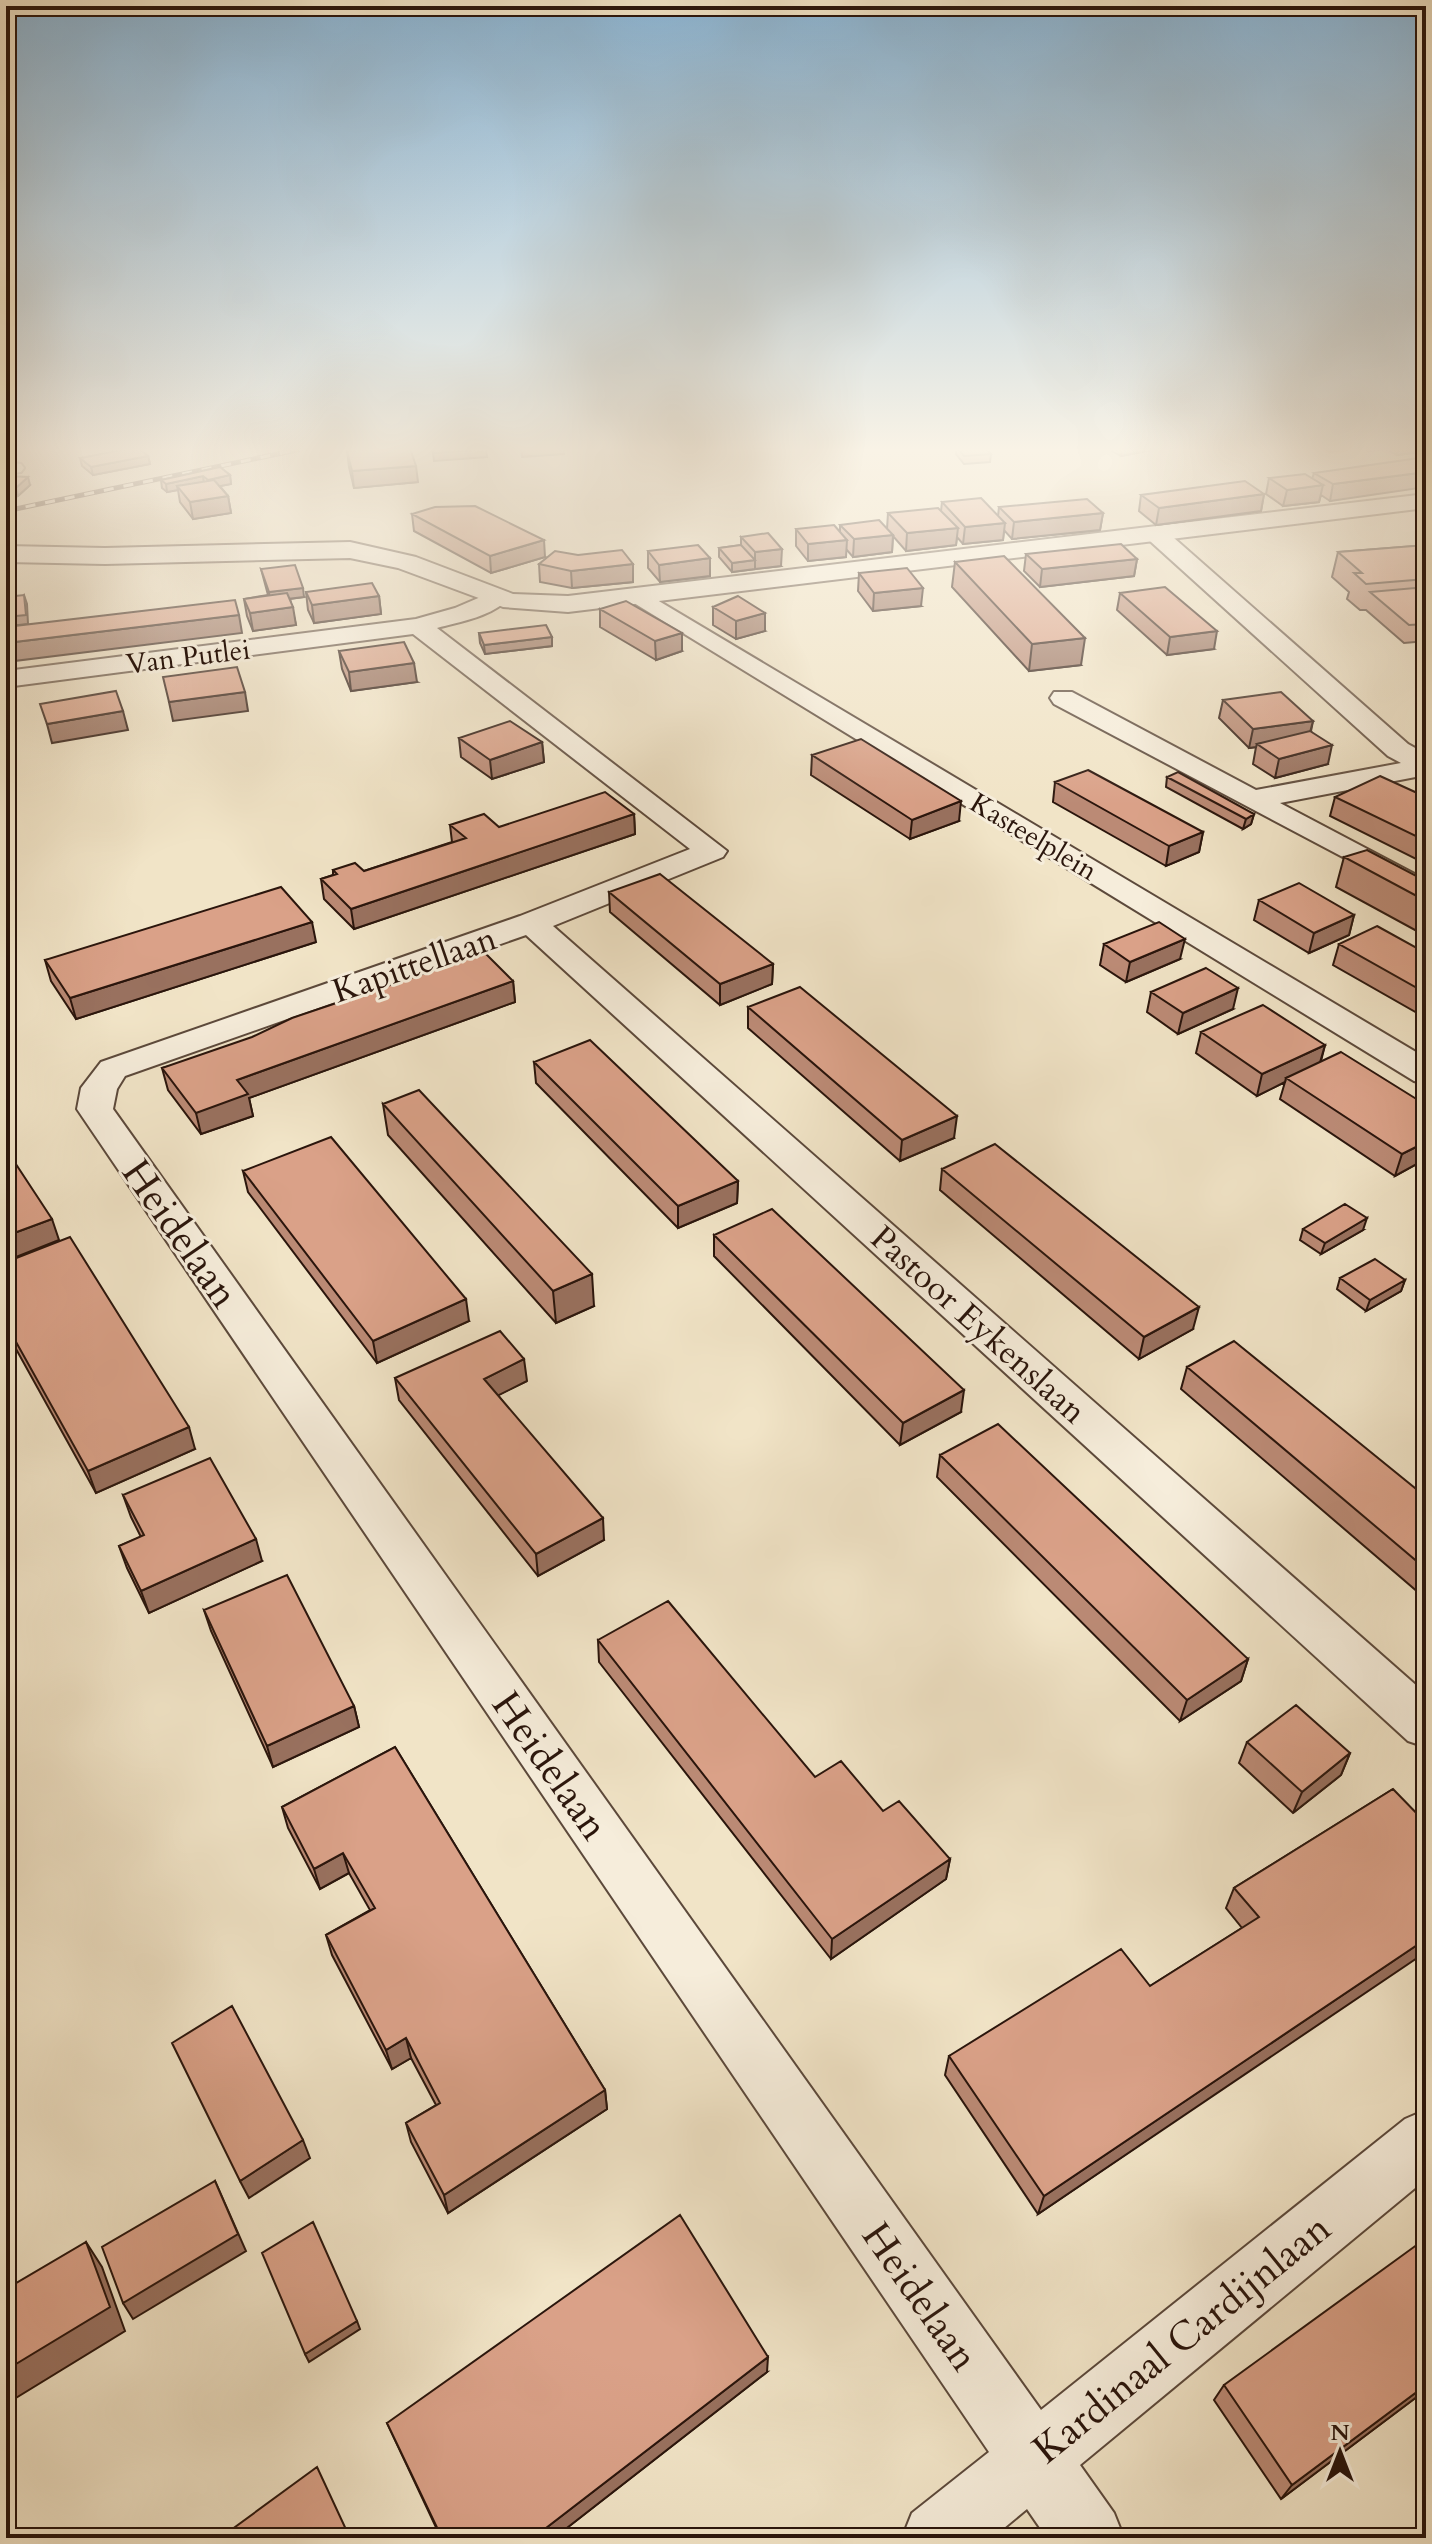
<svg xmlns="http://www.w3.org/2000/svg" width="1432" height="2544" viewBox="0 0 1432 2544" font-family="Cardo,serif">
	<rect width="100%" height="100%" fill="#f1e4c7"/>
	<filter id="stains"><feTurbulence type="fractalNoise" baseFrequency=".0025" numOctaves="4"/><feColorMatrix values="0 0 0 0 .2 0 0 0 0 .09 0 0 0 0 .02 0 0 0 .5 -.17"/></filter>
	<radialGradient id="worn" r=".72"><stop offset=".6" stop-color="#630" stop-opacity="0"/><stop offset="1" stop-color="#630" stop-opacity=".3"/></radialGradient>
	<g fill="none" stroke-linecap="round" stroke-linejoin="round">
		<defs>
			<path id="minor" d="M6,462L21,464L24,468L21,472L6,474Z
				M1158,529L1166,531L1408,744L1426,754V775L1280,803L1426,880V901L1054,704L1050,698L1054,692H1072L1256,790L1401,763L1388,756L1150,541L1147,536Z
				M497,590L509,597C495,616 459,622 437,628L727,851L723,857L553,926L1426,1694V1747L1408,1741L526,935L125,1076L117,1089L113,1109L1041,2410L1405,2119L1426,2110V2179L1080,2465L1114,2513L1124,2538H1047L1027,2509L992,2538H902L912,2513L989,2452L77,1109L81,1088L101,1062L520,916L690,849L413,634L6,687V671L416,619L455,608Z
				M642,591L1426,1058V1084L1414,1081L634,603L630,598L634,593Z"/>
			<path id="tertiary" d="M1426,494V508L568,612L503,607L398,568L350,558L105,564L6,562V546L105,548L350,542L416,557L513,594L568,596Z"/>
		</defs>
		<use href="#minor" stroke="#5c493b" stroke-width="4"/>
		<use href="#tertiary" stroke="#5c493b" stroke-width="4"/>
		<use href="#minor" fill="#f6eddb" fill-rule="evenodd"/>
		<use href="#tertiary" fill="#f6eddb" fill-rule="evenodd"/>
		<defs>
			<path id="rail" d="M6,511L306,448"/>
		</defs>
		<use href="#rail" stroke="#2a150c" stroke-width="5"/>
		<use href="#rail" stroke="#f6eddb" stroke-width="3" stroke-dasharray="10" stroke-linecap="butt"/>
	</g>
	<path fill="#bb8a75" stroke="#2a150c" stroke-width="2" d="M956,448H986L991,454L990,462L964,464L956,454Z
		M1107,448H1152L1151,450L1121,456Z
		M1322,448H1362L1330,452Z
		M1365,448H1426V451L1397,455L1386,449L1369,451Z
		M347,451L418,482L354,488L349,467Z
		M148,456L150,464L93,475L82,466L80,458Z
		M220,467L230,475L231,484L220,486L228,496L231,513L193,519L180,502L178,490L167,492L162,488L161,480Z
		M1426,472L1330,501L1321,495L1319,502L1283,506L1266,494L1269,478L1312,479L1314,473Z
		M6,476L30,485L18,496H6Z
		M1264,494L1261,511L1156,525L1139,511L1141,495Z
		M942,502L998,516L999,507L1103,513L1100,530L1012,539L1004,530L1003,540L963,544L957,537L956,545L906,551L893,536L892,552L853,557L846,549V557L808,561L796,546V529L840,532V525L887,529L888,513L941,511Z
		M412,514L545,557L491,573L414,531Z
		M741,537L781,566L732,572L719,557V548L741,545Z
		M1426,545V641L1404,643L1366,610H1360L1347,599L1349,592L1332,577L1338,552Z
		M648,551L710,558V576L660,582L648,568Z
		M1026,554L1137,559L1134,576L1040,587L1024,571Z
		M955,562L1081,665L1029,671L952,587Z
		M539,564H633V582L572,588L540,582Z
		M261,569L304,597L290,599L296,625L253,631L247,616L244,599L268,595Z
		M859,573L921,606L873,611L858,591Z
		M306,592L379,596L381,614L314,623L308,610Z
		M1120,593L1214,649L1167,655L1117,610Z
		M713,607L765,631L736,639L713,625Z
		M600,609L682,651L656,660L600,627Z
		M479,633L552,637V646L485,654L480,643Z
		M339,651L417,682L351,691L342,669Z
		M1223,700L1313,721L1311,731L1328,764L1275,778L1253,764L1256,747L1249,748L1219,718Z
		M459,738L542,742L544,762L492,779L461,757Z
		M812,755L959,821L910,839L811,775Z
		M1167,777L1254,814L1251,824L1243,829L1166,787Z
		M1055,782L1203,832L1199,852L1166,866L1053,802Z
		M1335,797H1426V864L1330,816Z
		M634,814L635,834L354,929L324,899L321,879L333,875V870L364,871L452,842L450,825L499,827Z
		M1344,857L1426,881V936L1336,887Z
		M609,892L773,964L772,984L720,1005L610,912Z
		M1259,900L1354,915L1349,935L1309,953L1254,920Z
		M316,942L76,1019L51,981L45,960Z
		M1104,944L1180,959L1126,982L1100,965Z
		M1339,944L1426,953V1018L1333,965Z
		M513,981L515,1002L249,1098L253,1116L201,1134L168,1090L162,1068Z
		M1151,992L1233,1009L1178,1034L1147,1012Z
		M748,1007L954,1138L900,1161L748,1028Z
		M1201,1032L1325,1045L1321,1061L1426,1105V1159L1395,1176L1280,1099L1285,1082L1257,1096L1196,1053Z
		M534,1062L738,1181L737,1203L678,1228L536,1083Z
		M383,1104L594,1306L556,1323L388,1135Z
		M942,1169L1193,1329L1139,1359L940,1190Z
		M243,1171L469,1321L377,1363L248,1192Z
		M1303,1229L1363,1230L1321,1254L1300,1240Z
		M714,1235L961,1412L900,1445L714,1256Z
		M6,1262L195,1449L96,1493L6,1331Z
		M1340,1278L1405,1280L1401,1291L1366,1311L1337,1289Z
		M1187,1367L1426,1497V1599L1181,1389Z
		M395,1378L527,1381L498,1395L604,1540L538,1576L399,1400Z
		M940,1455L1248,1659L1241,1681L1180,1721L937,1477Z
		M123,1495L262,1561L149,1613L127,1568L119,1546L141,1537L131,1517Z
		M204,1610L354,1706L359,1727L273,1767L211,1631Z
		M598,1640L815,1777L883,1811L950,1859L946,1879L831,1959L599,1662Z
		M1247,1742L1350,1753L1341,1775L1293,1813L1239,1763Z
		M395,1747L605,2090L607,2109L448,2213L411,2142L406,2123L436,2105L411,2058L392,2069L332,1955L326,1935L370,1910L349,1873L320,1889L288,1828L282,1807Z
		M1393,1789L1157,2133L1038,2214L945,2075L949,2056L1150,1986L1242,1928L1226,1908L1234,1888Z
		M767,2372L554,2538H441L387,2423Z
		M1224,2385L1426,2390L1281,2499L1214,2400Z"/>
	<path fill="#99715f" stroke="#2a150c" stroke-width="2" d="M521,448H563L564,454L522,457Z
		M1122,448H1152L1151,450L1121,456Z
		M1331,448H1362L1330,452Z
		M1370,448H1386L1369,451Z
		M1398,448H1426V451L1397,455Z
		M486,449L487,457L434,461L433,453Z
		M148,456L150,464L93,475L91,467Z
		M416,466L418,482L354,488L352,471Z
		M1426,472V487L1330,501L1333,484Z
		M230,475L231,484L210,488L208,480Z
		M203,476L204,484L177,486L178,490L167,492L166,484Z
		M28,477L30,485L18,496L16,488Z
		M1323,485L1319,502L1283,506L1287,490Z
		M1264,494L1261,511L1156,525L1159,508Z
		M228,496L231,513L193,519L190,502Z
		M1103,513L1100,530L1012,539L1014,522Z
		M1005,523L1003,540L963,544L965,527Z
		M958,528L956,545L906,551L907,533Z
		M893,535L892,552L853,557L854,539Z
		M544,540L545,557L491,573L490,556Z
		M847,540L846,557L808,561V544Z
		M782,549L781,566L755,569V552Z
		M710,558V576L660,582L659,565Z
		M1137,559L1134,576L1040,587L1042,569Z
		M755,560V569L732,572V563Z
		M633,564V582L572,588L571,571Z
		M303,588L304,597L270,601L269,592Z
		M923,588L921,606L873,611L874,593Z
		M24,595L27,604L28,624L9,626L6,617Z
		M379,596L381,614L314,623L312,605Z
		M293,607L296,625L253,631L250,613Z
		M765,613V631L736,639V621Z
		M239,615L242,633L6,662V643Z
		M1217,631L1214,649L1167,655L1170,637Z
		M682,633V651L656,660L655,641Z
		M552,637V646L485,654L484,645Z
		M1085,638L1081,665L1029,671L1032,644Z
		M414,663L417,682L351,691L349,672Z
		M245,692L248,711L173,721L169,702Z
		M123,711L128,730L52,743L47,724Z
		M1313,721L1308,740L1257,744L1256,747L1249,748L1253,729Z
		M542,742L544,762L492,779L490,760Z
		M1332,745L1328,764L1275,778L1279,759Z
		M961,801L959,821L910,839L912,820Z
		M634,814L635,834L354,929L351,909Z
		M1254,814L1251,824L1243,829L1246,819Z
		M1203,832L1199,852L1166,866L1169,846Z
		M1354,915L1349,935L1309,953L1314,933Z
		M312,922L316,942L76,1019L70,998Z
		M1185,939L1180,959L1126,982L1130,962Z
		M773,964L772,984L720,1005V984Z
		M513,981L515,1002L249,1098L253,1116L201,1134L196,1113L237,1080Z
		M1238,988L1233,1009L1178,1034L1183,1013Z
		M1325,1045L1319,1066L1286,1078L1285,1082L1257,1096L1262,1074Z
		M957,1116L954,1138L900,1161L902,1140Z
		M1426,1142V1159L1395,1176L1402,1154Z
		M738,1181L737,1203L678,1228V1206Z
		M1367,1218L1363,1230L1321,1254L1325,1243Z
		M52,1219L59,1240L6,1261V1236Z
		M592,1274L594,1306L556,1323L553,1291Z
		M1405,1280L1401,1291L1366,1311L1370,1300Z
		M466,1299L469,1321L377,1363L373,1341Z
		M1199,1307L1193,1329L1139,1359L1144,1337Z
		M524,1359L527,1381L487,1401L484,1379Z
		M964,1390L961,1412L900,1445L903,1423Z
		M189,1427L195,1449L96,1493L88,1471Z
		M603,1518L604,1540L538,1576L536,1554Z
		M256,1539L262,1561L149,1613L141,1591Z
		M1248,1659L1241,1681L1180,1721L1187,1700Z
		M354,1706L359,1727L273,1767L267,1746Z
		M1350,1753L1341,1775L1293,1813L1302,1792Z
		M343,1853L349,1873L320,1889L314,1869Z
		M950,1859L946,1879L831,1959L832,1939Z
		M1426,1939V1952L1038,2214L1044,2196Z
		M406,2038L411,2058L392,2069L386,2050Z
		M605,2090L607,2109L448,2213L444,2195Z
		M303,2140L310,2158L249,2198L240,2181Z
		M215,2181L246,2251L133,2319L123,2303Z
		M86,2242L102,2267L125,2331L6,2404V2370Z
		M357,2321L360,2329L309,2362L305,2354Z
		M768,2357L767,2372L554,2538H533Z
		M1426,2385V2390L1281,2499L1292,2485Z"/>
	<path fill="#daa188" stroke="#2a150c" stroke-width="2" d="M132,448H139L148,456L91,467L80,458Z
		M388,448H410L416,466L352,471L347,451Z
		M432,448H485L486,449L433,453Z
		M958,448H986L991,454L964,456Z
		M1426,457V472L1333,484L1314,473Z
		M220,467L230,475L208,480L203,476L166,484L161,480Z
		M1305,474L1323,485L1287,490L1269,478Z
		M6,476L28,477L16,488H6Z
		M214,480L228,496L190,502L177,486Z
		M1245,481L1264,494L1159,508L1141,495Z
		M981,498L1005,523L965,527L942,502Z
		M1087,499L1103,513L1014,522L999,507Z
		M475,506L544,540L490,556L412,514L435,507Z
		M938,508L958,528L907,533L888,513Z
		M879,520L893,535L854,539L840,525Z
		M834,525L847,540L808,544L796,529Z
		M768,533L782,549L755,552L741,537Z
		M1121,544L1137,559L1042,569L1026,554Z
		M698,545L710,558L659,565L648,551Z
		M741,545L755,560L732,563L719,548Z
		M1426,545V579L1366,584L1354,573H1362L1338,552Z
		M622,550L633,564L571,571L539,564L555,551L578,555Z
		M1004,556L1085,638L1032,644L955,562Z
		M295,565L303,588L269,592L261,569Z
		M907,568L923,588L874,593L859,573Z
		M372,583L379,596L312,605L306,592Z
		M1165,587L1217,631L1170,637L1120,593Z
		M1415,588L1426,598V624L1409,625L1370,592Z
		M287,593L293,607L250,613L244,599Z
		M24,595L26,615L6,617V597Z
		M738,596L765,613L736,621L713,607Z
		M235,600L239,615L6,643V627Z
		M626,601L682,633L655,641L600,609Z
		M546,625L552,637L484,645L479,633Z
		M404,642L414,663L349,672L339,651Z
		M237,667L245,692L169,702L163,677Z
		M116,691L123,711L47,724L40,704Z
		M1281,692L1313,721L1253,729L1223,700Z
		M510,721L542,742L490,760L459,738Z
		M1310,731L1332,745L1279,759L1257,744Z
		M861,739L961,801L912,820L812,755Z
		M1088,770L1203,832L1169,846L1055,782Z
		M1178,772L1254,814L1246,819L1167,777Z
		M1380,776L1426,797V841L1335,797Z
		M605,792L634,814L351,909L321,879L337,874L333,870L355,863L364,871L466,838L450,825L484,814L499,827Z
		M1367,850L1426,881V901L1344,857Z
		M660,874L773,964L720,984L609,892Z
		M1299,883L1354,915L1314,933L1259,900Z
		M281,887L312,922L70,998L45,960Z
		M1159,922L1185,939L1130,962L1104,944Z
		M1377,926L1426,953V993L1339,944Z
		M485,953L513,981L237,1080L248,1094L196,1113L162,1068L252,1037L292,1018Z
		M1206,968L1238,988L1183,1013L1151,992Z
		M800,987L957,1116L902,1140L748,1007Z
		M1263,1005L1325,1045L1262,1074L1201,1032Z
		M590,1040L738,1181L678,1206L534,1062Z
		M1341,1052L1426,1105V1142L1402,1154L1286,1078Z
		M419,1090L592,1274L553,1291L383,1104Z
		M331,1137L466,1299L373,1341L243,1171Z
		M995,1144L1199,1307L1144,1337L942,1169Z
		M6,1149L52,1219L6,1236Z
		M1345,1204L1367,1218L1325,1243L1303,1229Z
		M772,1209L964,1390L903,1423L714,1235Z
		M70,1237L189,1427L88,1471L6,1324V1262Z
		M1375,1259L1405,1280L1370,1300L1340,1278Z
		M500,1331L524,1359L484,1379L603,1518L536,1554L395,1378Z
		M1234,1341L1426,1497V1569L1187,1367Z
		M998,1424L1248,1659L1187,1700L940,1455Z
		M210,1458L256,1539L141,1591L119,1546L144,1535L123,1495Z
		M287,1575L354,1706L267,1746L204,1610Z
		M668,1601L815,1777L841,1761L883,1811L899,1801L950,1859L832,1939L598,1640Z
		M1296,1705L1350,1753L1302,1792L1247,1742Z
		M395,1747L605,2090L444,2195L406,2123L440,2103L406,2038L386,2050L326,1935L375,1908L343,1853L314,1869L282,1807Z
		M1393,1789L1426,1823V1939L1044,2196L949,2056L1121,1949L1150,1986L1259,1917L1234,1888Z
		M232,2006L303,2140L240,2181L172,2043Z
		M215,2181L238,2234L123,2303L102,2247Z
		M680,2215L768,2357L533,2538H442L387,2423Z
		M313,2222L357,2321L305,2354L262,2253Z
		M86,2242L110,2307L6,2370V2289Z
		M1418,2244L1426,2254V2385L1292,2485L1224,2385Z
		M317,2467L350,2538H220Z"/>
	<linearGradient id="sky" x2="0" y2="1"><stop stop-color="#8bb7d8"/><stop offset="0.56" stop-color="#f9f3e6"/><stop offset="1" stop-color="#f9f3e6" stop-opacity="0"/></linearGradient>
	<rect width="1432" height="804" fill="url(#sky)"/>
	<g text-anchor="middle" stroke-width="6" stroke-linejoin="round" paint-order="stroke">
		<g font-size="28" fill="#2a150c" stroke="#f6eddb">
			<text transform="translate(188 656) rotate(-7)" y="10">Van Putlei</text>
			<text transform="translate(1034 836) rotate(31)" y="10">Kasteelplein</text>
		</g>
		<g font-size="34" fill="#2a150c" stroke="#f6eddb">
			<text transform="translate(414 964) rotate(-19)" y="12">Kapittellaan</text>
			<text transform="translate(979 1324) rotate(42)" y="12">Pastoor Eykenslaan</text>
		</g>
		<g font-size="40" fill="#2a150c" stroke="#f6eddb">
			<text transform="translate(181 1233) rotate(55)" y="14">Heidelaan</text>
			<text transform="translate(551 1765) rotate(55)" y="14">Heidelaan</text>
			<text transform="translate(921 2296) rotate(55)" y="14">Heidelaan</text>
			<text transform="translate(1181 2338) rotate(-39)" y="14">Kardinaal Cardijnlaan</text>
		</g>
	</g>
	<rect width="1432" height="2544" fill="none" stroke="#f1e4c7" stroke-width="32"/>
	<rect x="8" y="8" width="1416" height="2528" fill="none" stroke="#2a150c" stroke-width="4"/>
	<rect x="16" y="16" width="1400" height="2512" fill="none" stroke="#2a150c" stroke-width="2"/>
	<g transform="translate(1340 2452)" stroke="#f6eddb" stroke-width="6" paint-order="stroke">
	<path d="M0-6L14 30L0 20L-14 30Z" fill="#2a150c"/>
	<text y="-12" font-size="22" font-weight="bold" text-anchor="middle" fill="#2a150c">N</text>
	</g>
	<rect width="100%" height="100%" filter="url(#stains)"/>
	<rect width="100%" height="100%" fill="url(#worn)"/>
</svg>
